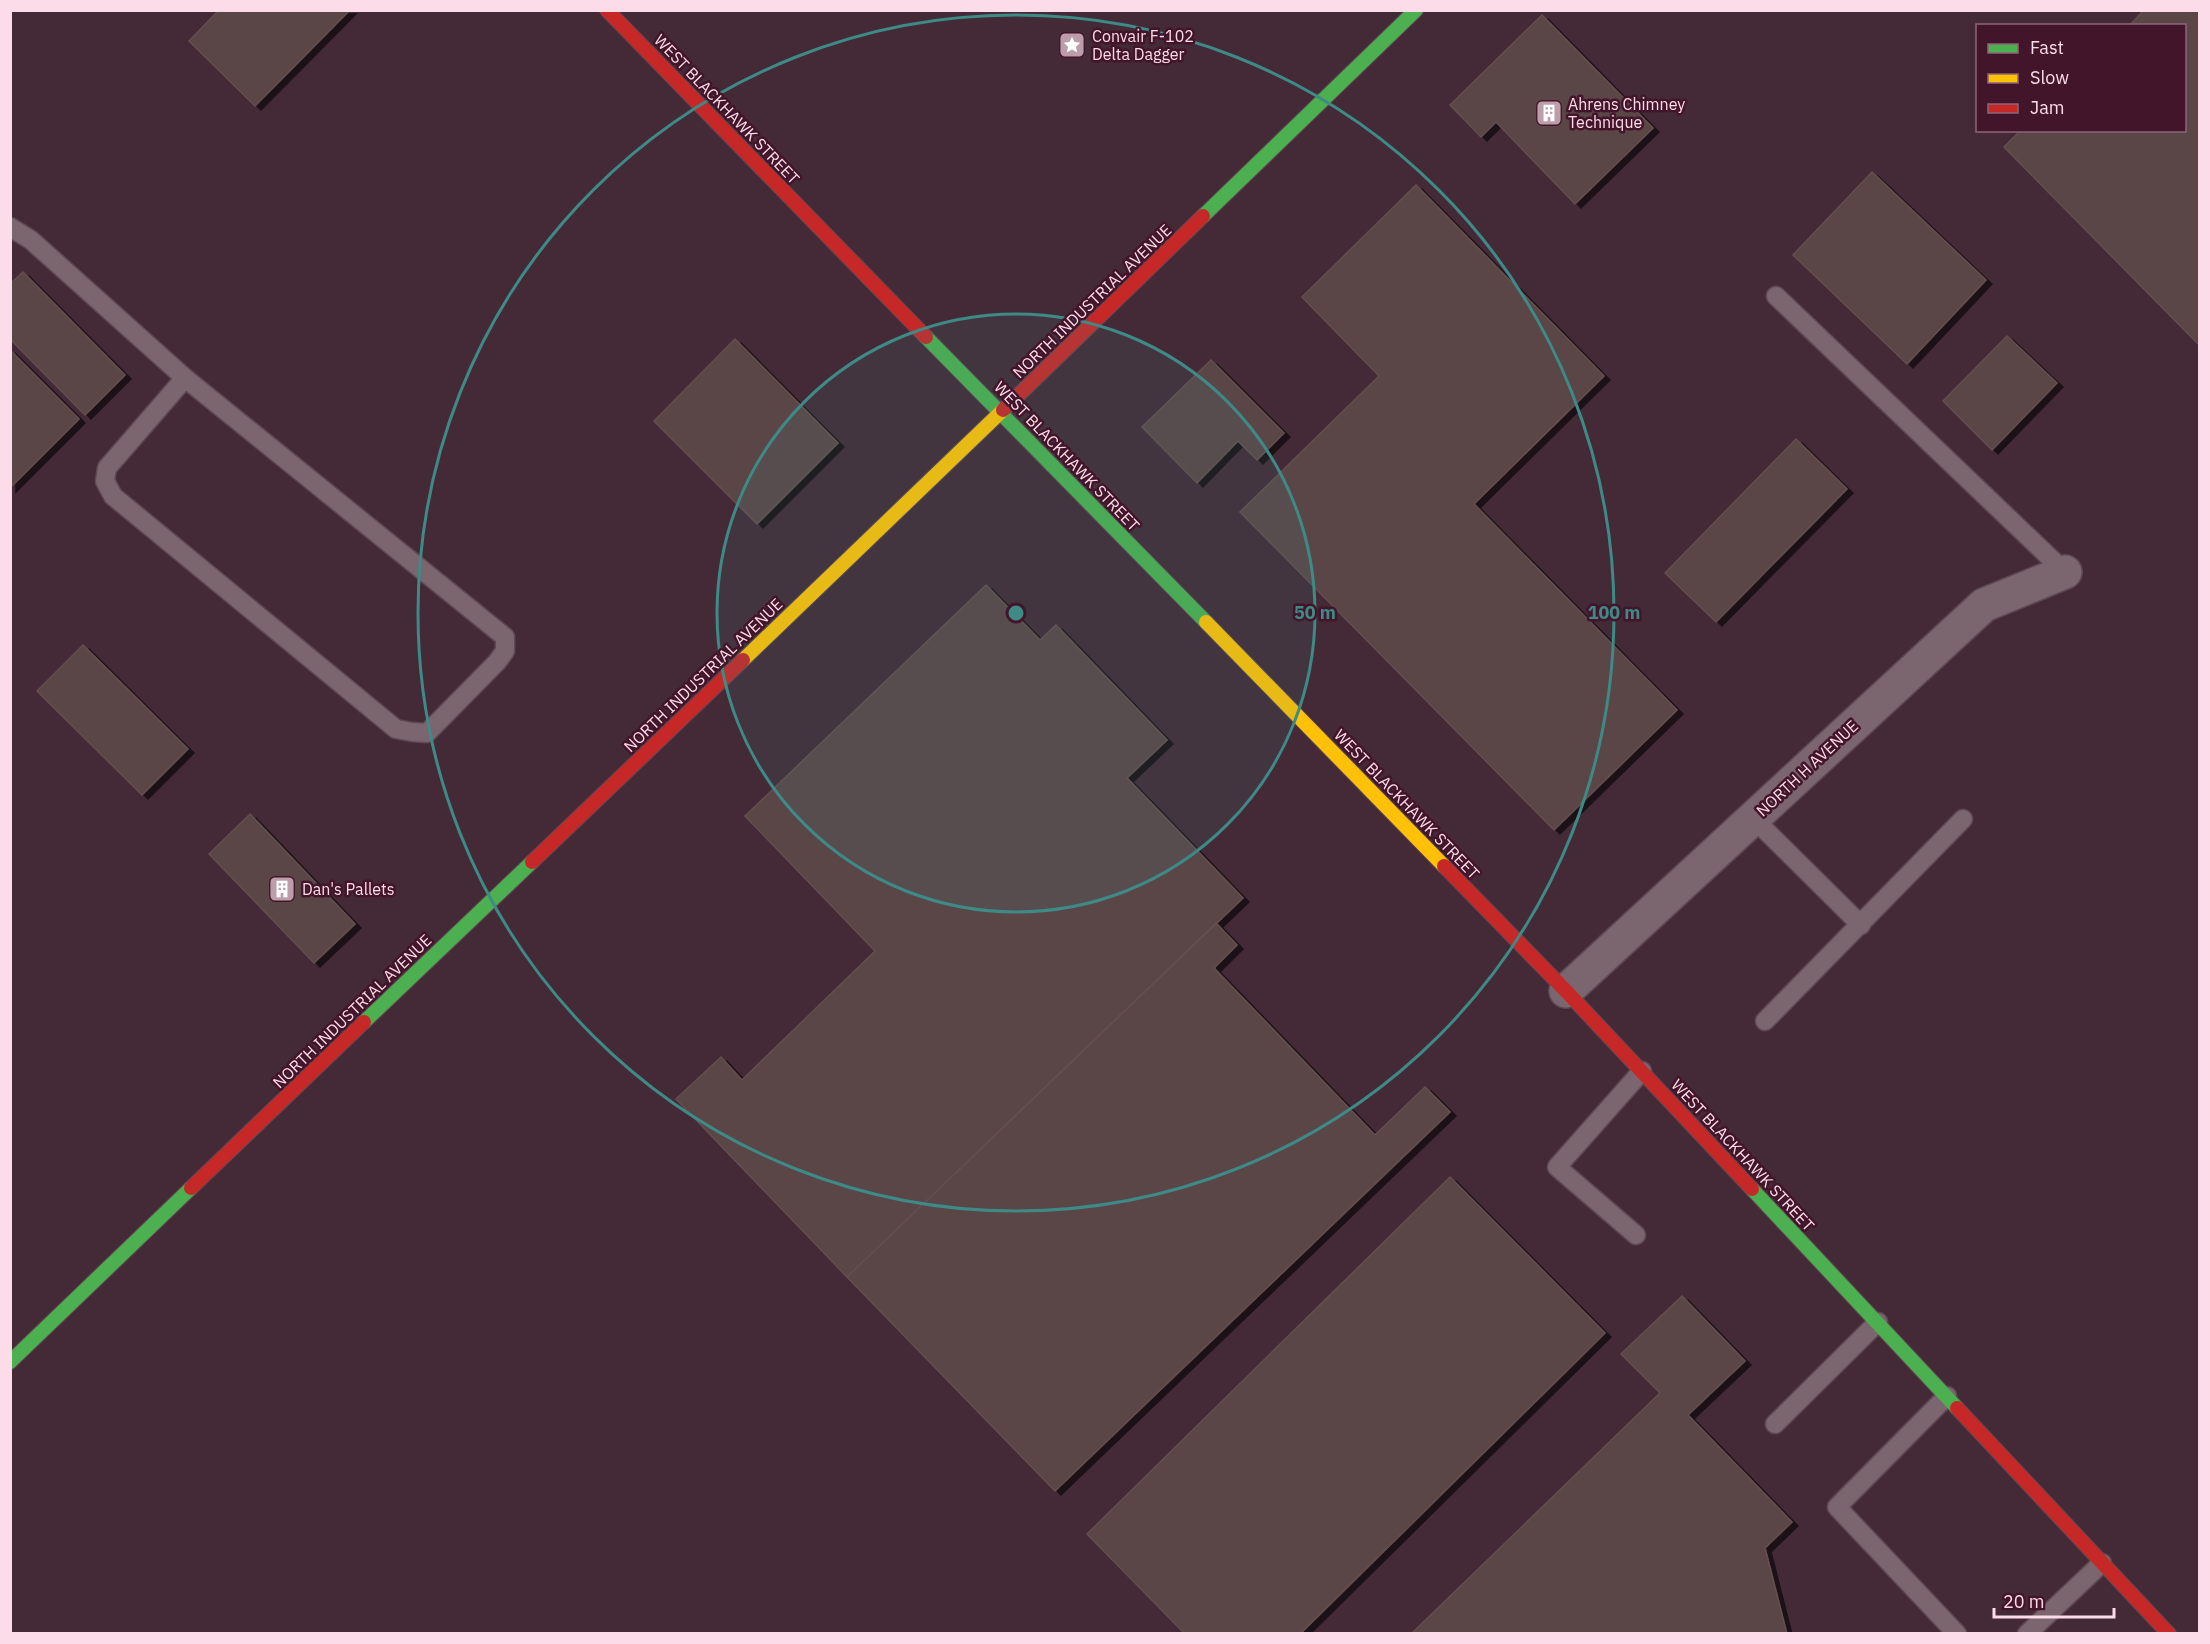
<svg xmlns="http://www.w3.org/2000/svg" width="2210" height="1644" viewBox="0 0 2210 1644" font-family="'IBM Plex Sans',sans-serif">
	<defs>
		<filter id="shadow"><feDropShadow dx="6" dy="4" stdDeviation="0" flood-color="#0009"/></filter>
	</defs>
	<rect width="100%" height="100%" fill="#442a36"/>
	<path fill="#5a4546" stroke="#644f4f" stroke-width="1.5" filter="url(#shadow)" d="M219,10H350L255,106L189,41Z
		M2144,10H2200V346L2004,147L2021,130H2184V26H2129Z
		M1542,15L1653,128L1575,204L1496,122L1481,137L1450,105Z
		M1872,172L1986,280L1907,364L1793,255Z
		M1416,185L1604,376L1474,504L1677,710L1554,830L1240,512L1379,376L1302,297Z
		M23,272L125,375L85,415L10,339V284Z
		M2007,336L2057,383L1992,450L1943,401Z
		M735,339L838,443L757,524L654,421Z
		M10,350L79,419L10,488Z
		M1211,360L1284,433L1257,460L1238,441L1197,483L1142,427Z
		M1796,439L1847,489L1716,622L1665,573Z
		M986,585L1040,640L1056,625L1167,740L1127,778L1243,898L847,1277L676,1099L721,1057L742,1080L875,951L745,816Z
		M83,645L188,749L142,795L37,691Z
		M250,814L355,924L314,963L209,854Z
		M1216,923L1237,945L1214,968L1375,1135L1425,1087L1450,1112L1055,1491L847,1277Z
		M1450,1177L1605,1333L1300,1634H1185L1087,1534Z
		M1682,1296L1745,1361L1688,1415L1792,1522L1765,1548L1787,1634H1411L1660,1393L1621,1354Z"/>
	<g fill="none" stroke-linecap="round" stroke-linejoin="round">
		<defs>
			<path id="lane" d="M10,227L31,240L185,378L505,637V651L497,662L427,733L412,732L396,729L113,496L105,481L107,468L185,378
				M1776,296L2065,572
				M1753,818L1861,925
				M1765,1021L1963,819
				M1636,1235L1557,1167L1642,1071
				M1947,1396L1837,1507L1957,1634
				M1775,1424L1878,1322
				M2027,1634L2102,1563"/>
			<path id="street" d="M1566,991L1984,605L2065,572"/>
			<path id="fast" d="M1203,216L1416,10
				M926,337L1206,622
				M364,1022L532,862
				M1752,1189L1957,1408
				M10,1362L191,1188"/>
			<path id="slow" d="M1206,622L1444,866
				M743,660L1003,410"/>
			<path id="jam" d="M607,10L926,337
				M1003,410L1203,216
				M532,862L743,660
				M1444,866L1566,991L1752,1189
				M191,1188L364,1022
				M1957,1408L2169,1634"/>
		</defs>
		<use href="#lane" stroke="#5e4852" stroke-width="21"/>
		<use href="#street" stroke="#5e4852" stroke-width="36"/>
		<use href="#fast" stroke="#5e4852" stroke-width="16"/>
		<use href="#slow" stroke="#5e4852" stroke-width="16"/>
		<use href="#jam" stroke="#5e4852" stroke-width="16"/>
		<use href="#lane" stroke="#7b666f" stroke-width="18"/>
		<use href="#street" stroke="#7b666f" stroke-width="33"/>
		<use href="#fast" stroke="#4caf50" stroke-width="14"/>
		<use href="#slow" stroke="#ffc107" stroke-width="14"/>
		<use href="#jam" stroke="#c62828" stroke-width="14"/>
	</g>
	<circle cx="1016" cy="613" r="299" fill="#3e8a86" fill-opacity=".12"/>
	<g fill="none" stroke="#3e8a86" stroke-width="3">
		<circle cx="1016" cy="613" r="299"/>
		<circle cx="1016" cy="613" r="598"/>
	</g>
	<defs>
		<symbol id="sight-square" viewBox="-11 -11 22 22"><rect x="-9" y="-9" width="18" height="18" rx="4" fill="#bc9eaa" stroke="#43152b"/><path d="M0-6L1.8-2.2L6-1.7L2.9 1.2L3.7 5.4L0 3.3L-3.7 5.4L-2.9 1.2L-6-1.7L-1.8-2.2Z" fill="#fff"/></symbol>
		<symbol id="building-square" viewBox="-11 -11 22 22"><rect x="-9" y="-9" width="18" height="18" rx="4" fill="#bc9eaa" stroke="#43152b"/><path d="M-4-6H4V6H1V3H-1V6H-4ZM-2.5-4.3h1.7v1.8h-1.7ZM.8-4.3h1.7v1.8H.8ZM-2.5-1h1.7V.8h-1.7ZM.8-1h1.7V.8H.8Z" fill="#fff"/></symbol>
	</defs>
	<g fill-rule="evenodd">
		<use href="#sight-square" x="1057" y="30" width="30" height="30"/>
		<use href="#building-square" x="1534" y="98" width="30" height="30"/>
		<use href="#building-square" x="267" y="874" width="30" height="30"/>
	</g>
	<g text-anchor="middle" stroke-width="5" stroke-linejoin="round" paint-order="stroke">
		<g font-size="16" fill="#fcdce8" stroke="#43152b" text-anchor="start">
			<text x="1092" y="42">Convair F-102<tspan x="1092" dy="18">Delta Dagger</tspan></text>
			<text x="1568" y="110">Ahrens Chimney<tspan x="1568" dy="18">Technique</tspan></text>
			<text x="302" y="895">Dan's Pallets</text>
		</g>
		<g font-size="16" fill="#fcdce8" stroke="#43152b">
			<text transform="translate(727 109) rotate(46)" y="6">WEST BLACKHAWK STREET</text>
			<text transform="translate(1092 301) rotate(-44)" y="6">NORTH INDUSTRIAL AVENUE</text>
			<text transform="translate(1067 456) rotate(46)" y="6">WEST BLACKHAWK STREET</text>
			<text transform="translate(703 675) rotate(-44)" y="6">NORTH INDUSTRIAL AVENUE</text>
			<text transform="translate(1807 768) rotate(-43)" y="6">NORTH H AVENUE</text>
			<text transform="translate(1407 804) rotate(46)" y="6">WEST BLACKHAWK STREET</text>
			<text transform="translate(352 1011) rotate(-44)" y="6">NORTH INDUSTRIAL AVENUE</text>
			<text transform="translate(1743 1155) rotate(47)" y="6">WEST BLACKHAWK STREET</text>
		</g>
	</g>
	<circle cx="1016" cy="613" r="9" fill="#3e8a86" stroke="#43152b" stroke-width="3"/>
	<g font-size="18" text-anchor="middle" font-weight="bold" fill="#3e8a86" stroke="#43152b" stroke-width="5" stroke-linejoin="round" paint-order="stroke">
		<text x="1315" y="619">50 m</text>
		<text x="1614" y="619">100 m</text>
	</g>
	<rect width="2210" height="1644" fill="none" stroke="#fcdce8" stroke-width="24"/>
	<rect x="1976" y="24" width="210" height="108" fill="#43152b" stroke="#8d6577" stroke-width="1.5"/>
	<rect x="1988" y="44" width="30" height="9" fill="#4caf50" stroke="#8d6577" stroke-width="1.5"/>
	<text x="2030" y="54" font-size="18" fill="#fcdce8">Fast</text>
	<rect x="1988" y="74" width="30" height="9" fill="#ffc107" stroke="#8d6577" stroke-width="1.5"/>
	<text x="2030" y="84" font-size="18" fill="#fcdce8">Slow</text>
	<rect x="1988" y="104" width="30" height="9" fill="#c62828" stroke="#8d6577" stroke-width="1.5"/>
	<text x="2030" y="114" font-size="18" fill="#fcdce8">Jam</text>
	<path d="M1994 1608v9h120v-9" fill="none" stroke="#fcdce8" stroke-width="3"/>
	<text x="2003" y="1608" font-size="18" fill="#fcdce8" stroke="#43152b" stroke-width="4.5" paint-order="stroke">20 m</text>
</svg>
